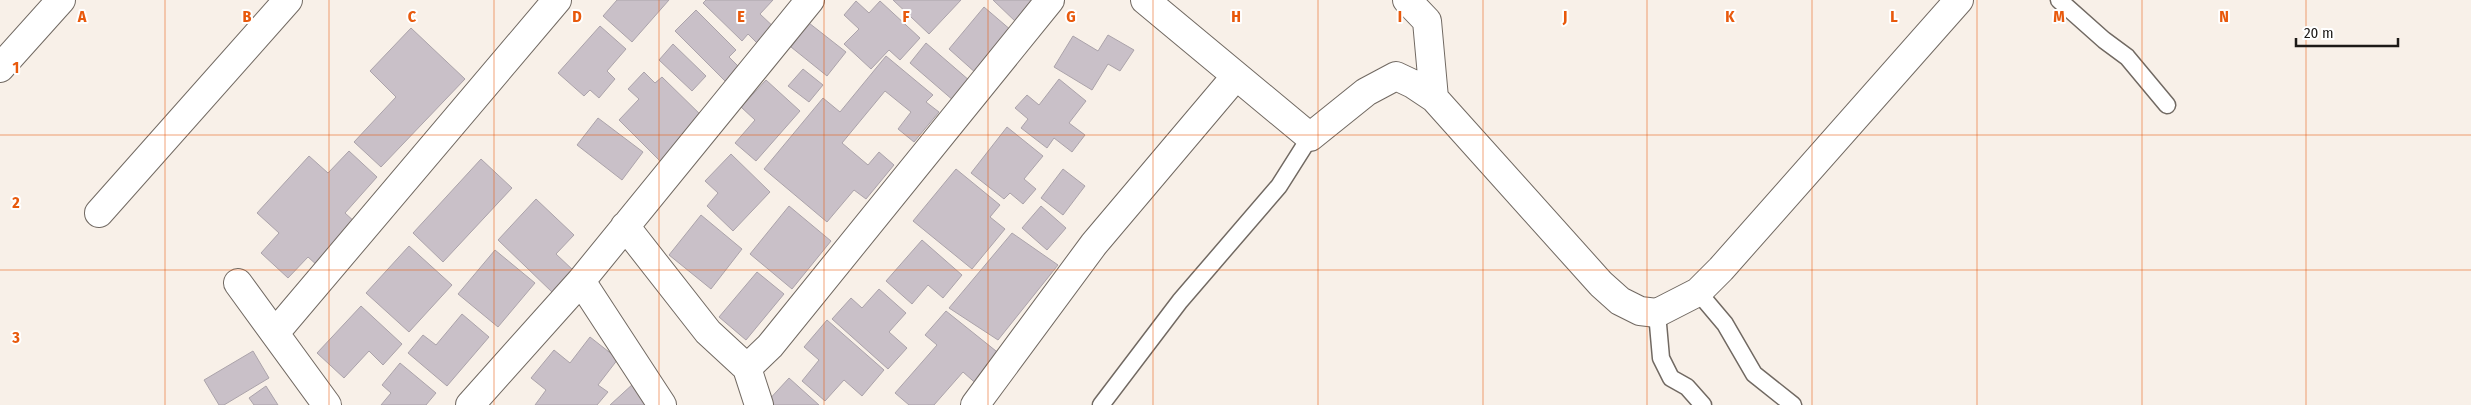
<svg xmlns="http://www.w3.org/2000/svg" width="2471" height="405" viewBox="0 0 2471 405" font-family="'Fira Sans Condensed',sans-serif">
	<rect width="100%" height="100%" fill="#f8f0e8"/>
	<path fill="#c9c0c8" stroke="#aba3aa" d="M617,0H669L632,42L603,16Z
		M706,0H773L760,14L778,31L762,48L748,34L742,41L703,3Z
		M893,0H961L929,34Z
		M993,0H1039L1017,23Z
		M856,1L869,13L880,1L920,38L900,60L889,50L871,69L844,44L859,29L844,15Z
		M984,7L1012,31L977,74L949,49Z
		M696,10L736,50L729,57L742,70L728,84L675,31Z
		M809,23L846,52L827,76L791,47Z
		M600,26L626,49L607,71L615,79L599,98L590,90L584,96L558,73Z
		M411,28L465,79L381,167L354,142L396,97L370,71Z
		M1108,35L1134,50L1120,71L1108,64L1092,90L1054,67L1073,36L1098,51Z
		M926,43L970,81L954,101L910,63Z
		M673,44L706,76L692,91L659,60Z
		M886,56L933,95L926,102L939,112L914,142L898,129L911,112L885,91L842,143L868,165L879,152L894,165L866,199L854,190L827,222L764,169L823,98L840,112Z
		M803,69L823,85L809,102L788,86Z
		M644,72L655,83L662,77L705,119L662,163L619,120L639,99L628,89Z
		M1059,79L1086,101L1069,123L1085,135L1072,152L1054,138L1047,148L1021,128L1028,119L1015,108L1027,95L1039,105Z
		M766,80L800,111L756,161L735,143L755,120L741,107Z
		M598,118L643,152L622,180L577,145Z
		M1007,127L1043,156L1024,179L1036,189L1023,204L1010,193L1004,199L971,173Z
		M349,151L377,177L345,213L356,223L318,266L308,257L288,278L261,253L279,233L257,213L309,156L328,173Z
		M731,154L770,192L733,231L707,206L718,193L705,181Z
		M481,159L512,188L443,262L413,233Z
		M956,169L1000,205L990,217L1005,229L972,269L913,221Z
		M1063,169L1085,186L1063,215L1041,198Z
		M536,199L574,235L556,254L574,271L553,293L498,240Z
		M789,206L831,241L792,289L750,254Z
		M1041,206L1066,228L1047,250L1022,228Z
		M701,215L742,249L711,289L669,255Z
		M1012,233L1058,265L998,340L949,308Z
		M922,240L962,275L943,298L928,285L912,304L886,281Z
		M409,246L452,285L409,332L366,293Z
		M495,250L535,283L498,327L458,294Z
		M757,272L784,294L746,340L719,317Z
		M879,289L906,313L889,332L907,348L888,369L832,319L851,298L862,308Z
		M361,306L402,344L383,365L369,351L344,378L317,353Z
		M946,311L1006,359L980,387L963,372L934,405H909L895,393L937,345L925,335Z
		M462,314L489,337L447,386L408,353L423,335L436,345Z
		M827,320L884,370L862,396L844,380L825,401L802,381L819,360L804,347Z
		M590,337L618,359L598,385L608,392L597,405H535L546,390L531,378L554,350L570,363Z
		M253,351L269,378L224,405H219L204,380Z
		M400,363L436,393L426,405H381L391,393L382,385Z
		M789,378L819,405H769L766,403Z
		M634,383L654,405H610Z
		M266,386L278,405H254L249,398Z"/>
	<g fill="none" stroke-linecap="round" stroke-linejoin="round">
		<defs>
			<path id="lane" d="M2059,0L2104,40L2127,57L2167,105
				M1698,292L1725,324L1754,374L1793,405
				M1657,313L1661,358L1671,378L1687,387L1703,405
				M1101,405L1180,301L1279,186L1310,137"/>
			<path id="street" d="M1145,0L1310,137L1366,92L1396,76L1413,84L1434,98L1601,284L1620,301L1640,311L1657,313L1698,292L1721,269L1959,0
				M1407,0L1427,21L1434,98
				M0,68L61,0
				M99,213L288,0
				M625,226L708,332L747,368L770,346L1050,0
				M581,281L662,405
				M238,283L327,405
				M275,333L557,0
				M747,368L759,405
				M470,405L581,281L810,0
				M975,405L1094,244L1236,76"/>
		</defs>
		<use href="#lane" stroke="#716962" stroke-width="19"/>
		<use href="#street" stroke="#716962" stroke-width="30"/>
		<use href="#lane" stroke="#fff" stroke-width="16"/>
		<use href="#street" stroke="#fff" stroke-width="28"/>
	</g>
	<path fill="none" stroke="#e8590c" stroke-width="1" stroke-opacity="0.55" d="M165,0V405M329,0V405M494,0V405M659,0V405M824,0V405M988,0V405M1153,0V405M1318,0V405M1483,0V405M1647,0V405M1812,0V405M1977,0V405M2142,0V405M2306,0V405M0,135H2471M0,270H2471"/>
	<g font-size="16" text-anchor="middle" font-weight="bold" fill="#e8590c" stroke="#fff" stroke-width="4" stroke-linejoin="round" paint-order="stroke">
		<text x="82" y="22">A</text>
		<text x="247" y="22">B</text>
		<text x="412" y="22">C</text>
		<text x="577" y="22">D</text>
		<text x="741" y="22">E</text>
		<text x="906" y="22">F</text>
		<text x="1071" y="22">G</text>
		<text x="1236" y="22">H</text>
		<text x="1400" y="22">I</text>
		<text x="1565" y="22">J</text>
		<text x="1730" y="22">K</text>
		<text x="1894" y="22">L</text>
		<text x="2059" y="22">M</text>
		<text x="2224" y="22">N</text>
		<text x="16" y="73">1</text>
		<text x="16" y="208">2</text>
		<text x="16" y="343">3</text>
	</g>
	<path d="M2296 38v8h102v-8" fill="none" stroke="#1d1a17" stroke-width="2.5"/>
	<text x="2304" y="38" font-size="15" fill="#1d1a17" stroke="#ffffff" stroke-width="4" paint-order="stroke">20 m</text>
</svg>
